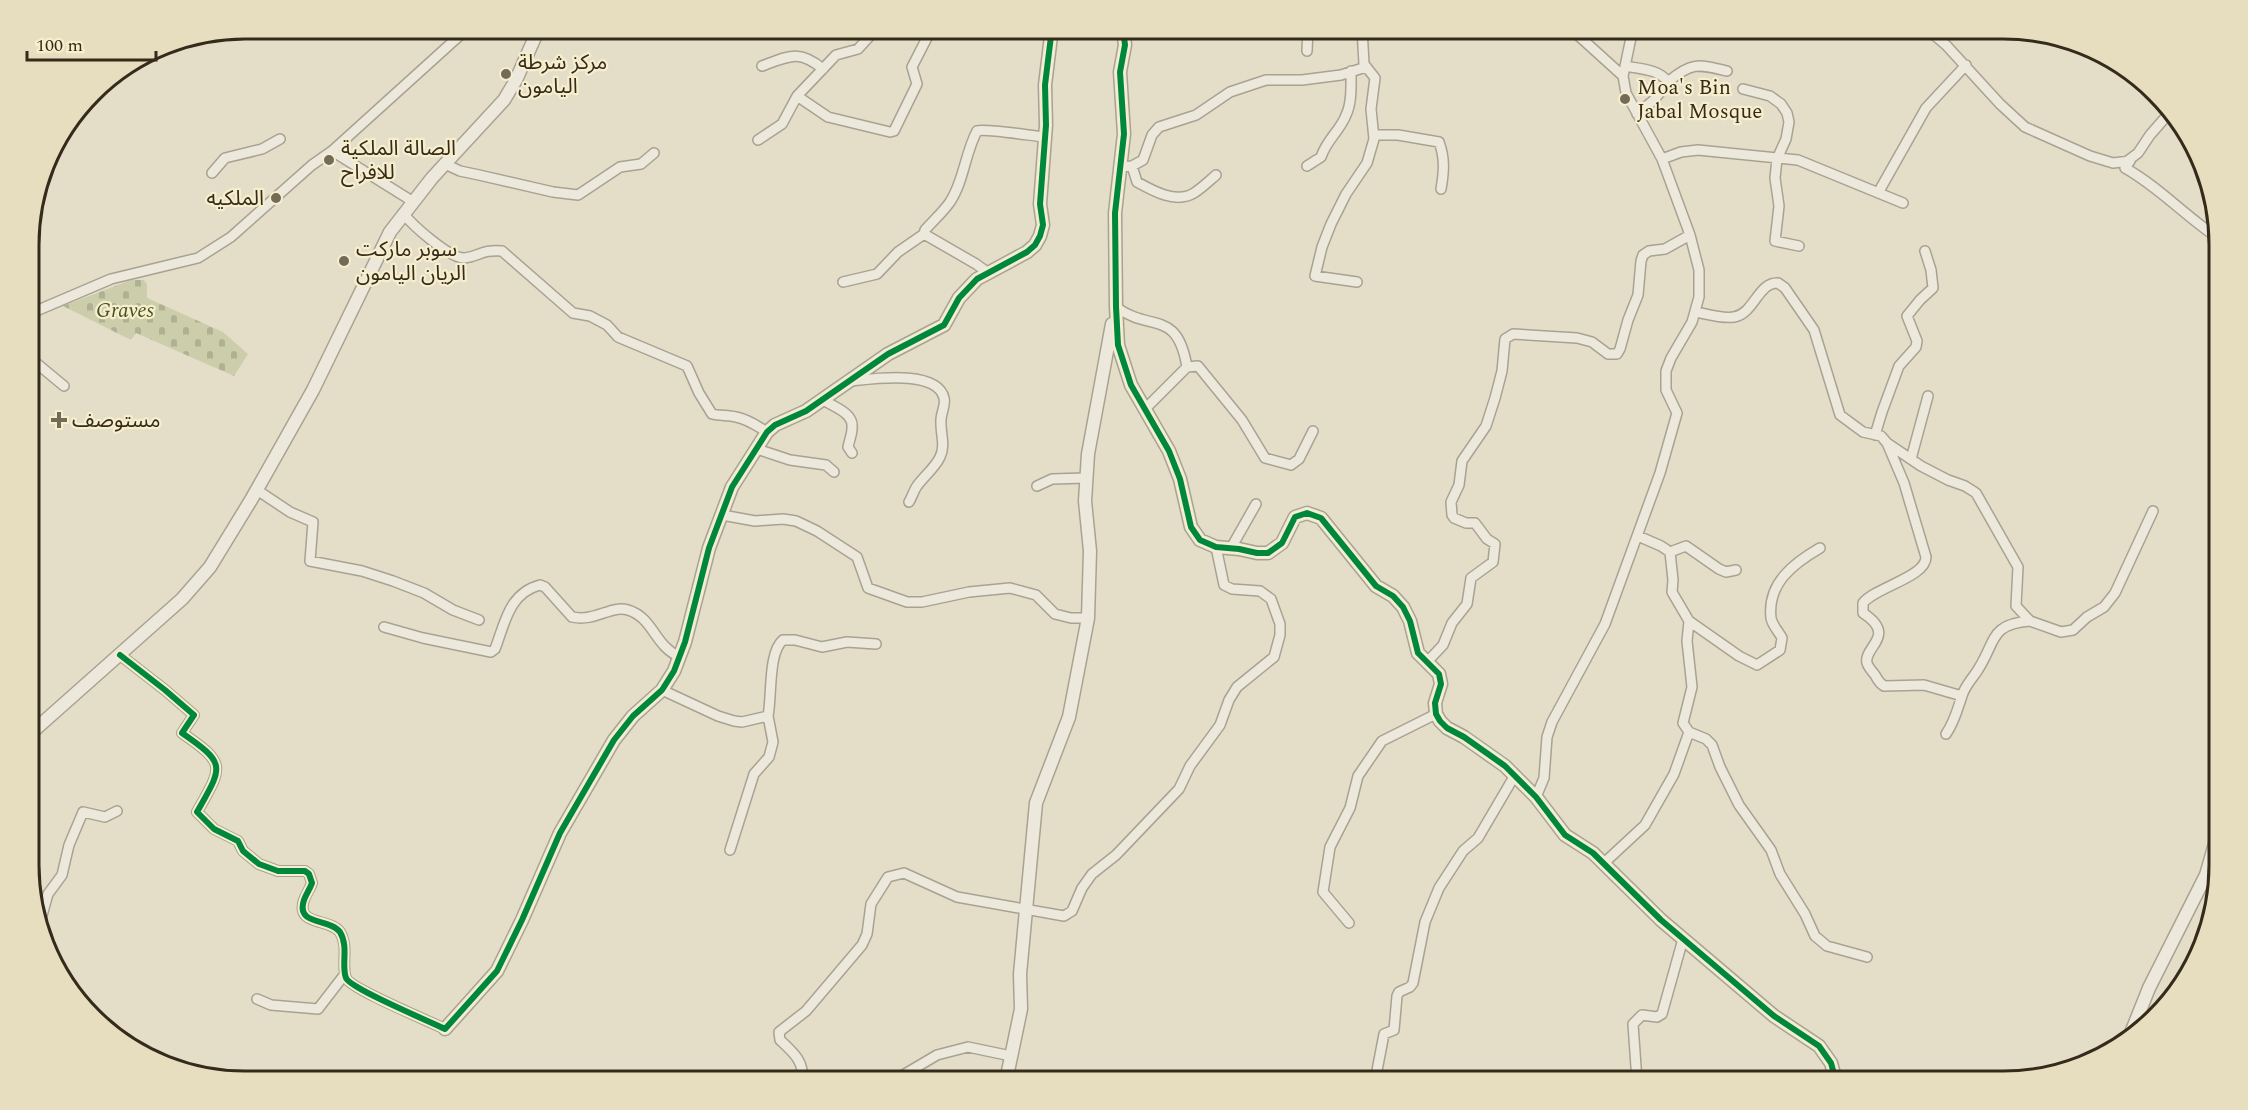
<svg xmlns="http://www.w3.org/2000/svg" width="2248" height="1110" viewBox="0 0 2248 1110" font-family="Spectral,'Noto Sans Arabic',serif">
	<defs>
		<pattern id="cemetery-stones" width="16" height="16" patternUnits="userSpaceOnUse" patternTransform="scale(1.5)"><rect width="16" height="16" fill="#ccceab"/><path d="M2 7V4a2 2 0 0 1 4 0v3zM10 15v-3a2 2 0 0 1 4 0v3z" fill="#b0b193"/></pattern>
	</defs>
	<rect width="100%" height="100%" fill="#e4dec9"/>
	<path fill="url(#cemetery-stones)" d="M131,280H144L147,284V298L223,332L248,354L234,376L136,333L131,340L63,306Z"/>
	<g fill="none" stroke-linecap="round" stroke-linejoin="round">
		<defs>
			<path id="minor" d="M877,28L858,49L836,55L797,96L828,117L890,132L894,131L917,84L912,67L932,28
				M1570,28L1623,76
				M1926,28L1946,45L2000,104L2025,127L2090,156L2113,163L2130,161L2125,168C2159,187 2185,216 2218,238
				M168,44L192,41L195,38
				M1307,51L1308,28
				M762,66C789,56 799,49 823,69
				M1625,66C1640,69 1659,69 1668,82L1654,100L1637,114
				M1668,82C1691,62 1698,64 1727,71
				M1743,89L1770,96L1781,104L1787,113L1789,122L1786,139L1777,159L1775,178L1779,206L1775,241L1799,246
				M1374,135H1398L1439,142C1445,158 1444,172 1441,189
				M758,140L782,124L797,96
				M332,151L412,201
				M1662,159L1681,152L1698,150L1798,160L1903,203
				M2126,162L2138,153L2150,135L2171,111
				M445,164L460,171L479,175L553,192L578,195L620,167L641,164L654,153
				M1132,166L1137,182C1153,191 1176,204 1194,193C1202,188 1209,181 1216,175
				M1307,166L1321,157C1327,139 1340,131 1346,115C1352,103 1351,85 1351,71
				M1119,167L1132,166L1143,160L1152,135L1159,127L1196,115L1230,92L1266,80H1302L1341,75L1366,67
				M212,173L225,158L262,149L280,139
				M1878,193L1926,108L1966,65
				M403,213C412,225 449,258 464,258C478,257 482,249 502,251L573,313L590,316L607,325L618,337L687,366L699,393L712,414C720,416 728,415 736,417C748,419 757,426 767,432
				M987,272L976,264L924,234L925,230C933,221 943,212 950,202C964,181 965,153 977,131C984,128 1033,136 1045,137
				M843,282L877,274L898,252L924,234
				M1357,282L1315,276L1322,247L1331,224L1346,194L1367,163L1374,139L1371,109L1375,78L1364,64L1362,28
				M1116,307C1151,333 1177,308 1187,367
				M1696,312C1707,314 1722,319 1734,317C1754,314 1758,282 1778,283L1785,288L1814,330L1840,415L1863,432L1881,436L1887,443L1904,483L1926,557C1926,577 1876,587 1863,603V613C1898,636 1863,647 1867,663C1868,667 1872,671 1875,675C1878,680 1879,683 1884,686L1924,685L1962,696
				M29,314L111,279L198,258L231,237L312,165L332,151L468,28
				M29,357L64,386
				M850,381C872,379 937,369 944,398C946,405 941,413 941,420C940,433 946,445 940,457C935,468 924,476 917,486C914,490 912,497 909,502
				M823,400C834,407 854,413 852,428C852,435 849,441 848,447L852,453
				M1144,410L1187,367L1198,366L1242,420L1265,458L1291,465L1299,459L1313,431
				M1875,435L1882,412L1899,366L1916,347L1917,341L1907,316L1920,300L1933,288L1931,270L1925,251
				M1887,443L1921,466L1948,480L1965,486L1976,493L2018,567L2016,606L2030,621L2061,632L2073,630L2087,617L2104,607L2115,593L2153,511
				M757,449L790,460L826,465L834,472
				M1911,459L1928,396
				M1037,486L1052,479L1086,478
				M257,490L290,512L313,522L310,561L362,571L393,581L424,593L453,610L479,620
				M722,515L755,521L783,519L796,521L817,531L857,557L868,588L907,602H922L969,592L1010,588L1036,595L1055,614L1071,618H1088
				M1638,536L1661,546L1670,552L1673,580L1672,592L1689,621L1687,641L1692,687L1683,723L1689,732L1706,739L1712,745L1720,767L1739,805L1771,850L1780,874L1805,914L1815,936L1827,946L1867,957
				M1231,548L1256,504
				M1670,552L1686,546L1719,569L1726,572L1736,570
				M1689,621L1739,656L1757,665L1780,650L1782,638C1779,632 1772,625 1771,618C1767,583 1794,563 1820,548
				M384,627L423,638L491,652L495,649C505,623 509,593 540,585L545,587L572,617C596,622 610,605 628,610C654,618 654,646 680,657
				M120,655L165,690L194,715L182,733C227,764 223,766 197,812L214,829L238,841L243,851L259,864L278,871H305L309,874L312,883C310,889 306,894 304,900C295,926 330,918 340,932C349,947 341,965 346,978C351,989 429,1021 445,1029
				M1427,662L1443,645L1452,623L1467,604L1471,578L1493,562L1495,544L1487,539L1475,523H1466L1454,518L1452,515L1451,502L1459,485L1462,461L1486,426L1495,398L1502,371L1505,339L1513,334L1577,338L1592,342L1608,354H1617L1620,349L1628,320L1638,295L1641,261L1643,255L1649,251L1665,249L1690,235
				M662,690L718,716L734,721L742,722L768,716C772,697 768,652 783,640H795L822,647L847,642L876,644
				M1946,734C1955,721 1957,710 1962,696C1965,685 1974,677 1979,668C1996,641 1990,624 2030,621
				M1536,797L1544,778L1547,737L1552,722L1605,624L1660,473L1677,413L1666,390V371L1671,358L1692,322L1699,297V270L1690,235L1662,159L1626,93L1623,76L1633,28
				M730,850L754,774L769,757L773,742L768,716
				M1604,863L1645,825L1674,774L1689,732
				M41,919L48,894L62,875L69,845L83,812L105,817L117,811
				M1349,923L1323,892L1330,847L1350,808L1358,776L1382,741L1436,714
				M257,999L271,1005L318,1009L345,974
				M802,1081C805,1062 793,1052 780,1040L779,1032L806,1011L862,945L867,934L871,904L888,877L904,873L957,897L1064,916L1072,911L1082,888L1092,874L1116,855L1179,789L1190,766L1220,725L1229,700L1237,687L1274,657L1280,635V624L1271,599L1260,591L1232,589L1224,585L1216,547
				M893,1081L937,1055L968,1047L1011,1056
				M1375,1081L1384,1034L1394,1030L1397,996L1399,992L1410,987L1413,983L1425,922L1439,888L1463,851L1478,838L1515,775
				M1637,1081L1633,1024L1642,1015L1657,1017L1662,1014L1683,939"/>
			<path id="tertiary" d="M1120,28L1124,37L1125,45L1120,72L1124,134L1115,213L1116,307L1118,345L1131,385L1169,451L1180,479L1191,527L1200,540L1216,547L1239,549L1257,553H1268L1282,543L1295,517L1307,513L1321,518L1376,586L1393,596L1403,607L1410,621L1418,653L1439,674L1441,684L1435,703L1436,714L1440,721L1447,728L1464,737L1505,766L1536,797L1565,835L1593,853L1661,920L1774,1016L1819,1046L1831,1063L1836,1081
				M30,734L182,599L210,567L251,500L313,390L390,232L432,178L504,100L516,80L539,28
				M445,1029L497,971L522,920L560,833L614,740L633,716L662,690L674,671L685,642L709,548L732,487L767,432L775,425L806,411L888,354L944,325L959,298L977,279L1027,252L1035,245L1040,236L1043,225L1040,204L1046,125L1045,85L1052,28
				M2129,1038L2149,988L2206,875L2219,830
				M1006,1081L1021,1009L1020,974L1036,803L1069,717L1088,618L1090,551L1085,501L1088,454L1112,324"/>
		</defs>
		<use href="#minor" stroke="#a9a293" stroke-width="12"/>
		<use href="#tertiary" stroke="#a9a293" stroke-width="15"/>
		<use href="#minor" stroke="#ece8db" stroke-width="9"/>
		<use href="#tertiary" stroke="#ece8db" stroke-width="12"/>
		<defs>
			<path id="cycleway" d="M1120,28L1124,37L1125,45L1120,72L1124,134L1115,213L1116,307L1118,345L1131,385L1169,451L1180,479L1191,527L1200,540L1216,547L1239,549L1257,553H1268L1282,543L1295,517L1307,513L1321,518L1376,586L1393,596L1403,607L1410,621L1418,653L1439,674L1441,684L1435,703L1436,714L1440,721L1447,728L1464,737L1505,766L1536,797L1565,835L1593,853L1661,920L1774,1016L1819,1046L1831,1063L1836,1081
				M120,655L165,690L194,715L182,733C227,764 223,766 197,812L214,829L238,841L243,851L259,864L278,871H305L309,874L312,883C310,889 306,894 304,900C295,926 330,918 340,932C349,947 341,965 346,978C351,989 429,1021 445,1029L497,971L522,920L560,833L614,740L633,716L662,690L674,671L685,642L709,548L732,487L767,432L775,425L806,411L888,354L944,325L959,298L977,279L1027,252L1035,245L1040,236L1043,225L1040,204L1046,125L1045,85L1052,28"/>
		</defs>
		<use href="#cycleway" stroke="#f6eecd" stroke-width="10"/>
		<use href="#cycleway" stroke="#00873e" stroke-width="6"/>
	</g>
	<g fill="#736a58" stroke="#f6eecd" stroke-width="2">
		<circle cx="506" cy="74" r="6"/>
		<circle cx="1625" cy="99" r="6"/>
		<circle cx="329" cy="160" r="6"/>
		<circle cx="276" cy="198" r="6"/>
		<circle cx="344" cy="261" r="6"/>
		<path d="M56 411h6v6h6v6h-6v6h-6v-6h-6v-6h6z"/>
	</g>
	<g text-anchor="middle" stroke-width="4.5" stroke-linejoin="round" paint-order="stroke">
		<g font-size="21" fill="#362b1b" stroke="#f6eecd" text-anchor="start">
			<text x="518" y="69">مركز شرطة<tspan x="518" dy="24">اليامون</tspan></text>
			<text x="1637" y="94">Moa's Bin<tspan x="1637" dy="24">Jabal Mosque</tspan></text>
			<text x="341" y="155">الصالة الملكية<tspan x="341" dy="24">للافراح</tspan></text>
			<text x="264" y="205" text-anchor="end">الملكيه</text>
			<text x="356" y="256">سوبر ماركت<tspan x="356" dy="24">الريان اليامون</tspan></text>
			<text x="72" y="427">مستوصف</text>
		</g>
		<g font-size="21" font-style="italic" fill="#435321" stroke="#f6eecd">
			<text x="125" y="317">Graves</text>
		</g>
	</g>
	<path d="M0 0H2248V1110H0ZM245 39H2003A206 206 0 0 1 2209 245V865A206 206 0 0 1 2003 1071H245A206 206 0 0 1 39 865V245A206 206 0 0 1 245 39Z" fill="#e7debf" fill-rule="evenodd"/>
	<path fill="none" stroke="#362b1b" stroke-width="3" d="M245 39H2003A206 206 0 0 1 2209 245V865A206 206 0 0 1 2003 1071H245A206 206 0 0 1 39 865V245A206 206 0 0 1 245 39Z"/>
	<path d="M27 51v9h129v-9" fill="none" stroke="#362b1b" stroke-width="3"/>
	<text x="36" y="51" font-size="18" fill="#362b1b" stroke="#f6eecd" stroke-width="4.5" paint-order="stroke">100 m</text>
</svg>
